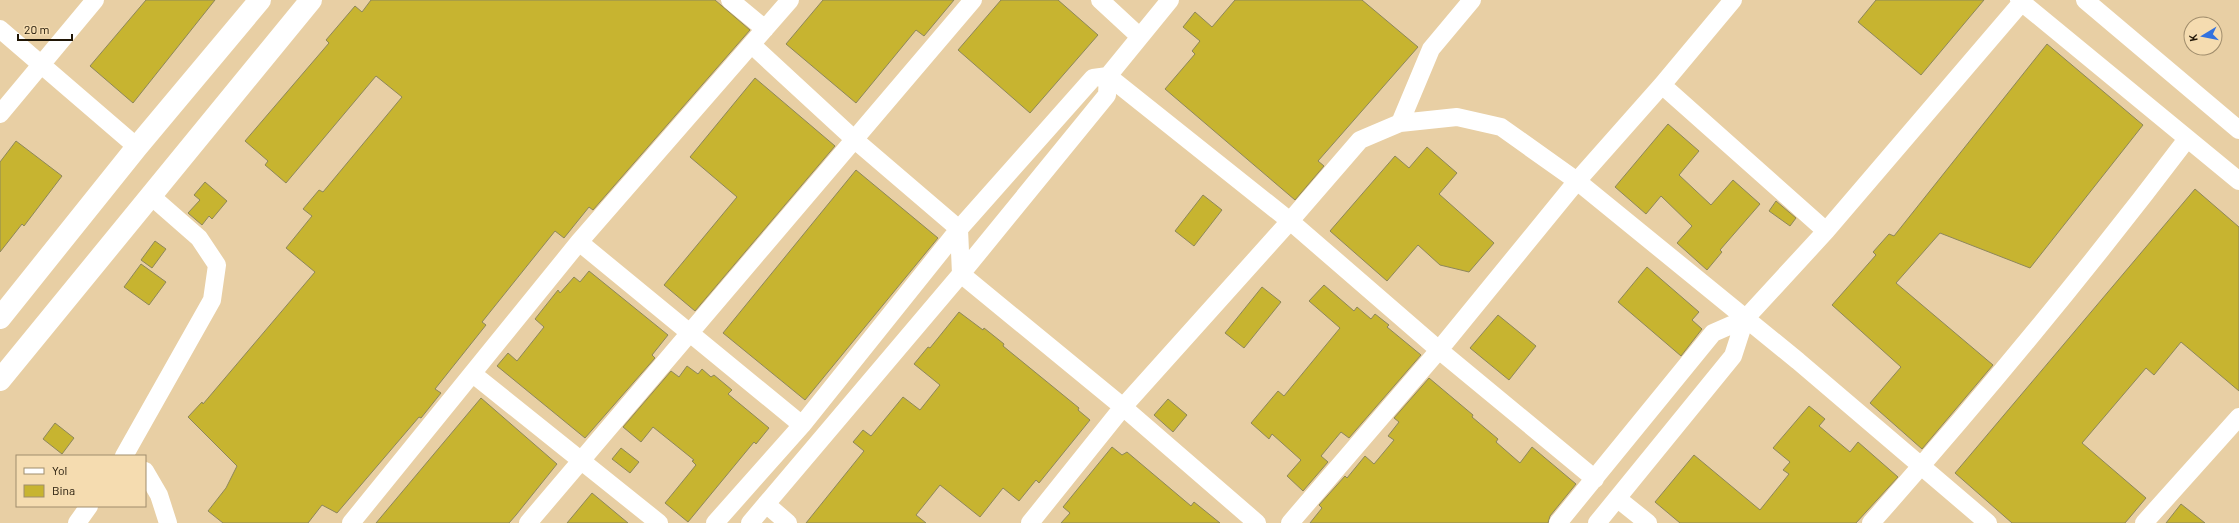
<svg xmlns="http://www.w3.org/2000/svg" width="2239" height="523" viewBox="0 0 2239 523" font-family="Barlow,sans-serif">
	<rect width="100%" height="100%" fill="#e8cfa4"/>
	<path fill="#c7b430" stroke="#8e875a" d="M146,0H215L133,103L90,66Z
		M371,0H715L750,30L593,210L589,207L564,238L555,231L482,322L486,325L435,389L441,393L421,418L419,417L337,513L322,505L308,523H223L208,511L226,488L237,466L188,417L202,402L203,404L315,272L286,248L312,216L303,209L319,190L323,192L402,97L376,76L286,183L265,165L268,161L245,141L329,43L326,40L355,6L362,12Z
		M823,0H954L924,36L916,30L856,103L786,44Z
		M1001,0H1058L1098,35L1030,113L958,50Z
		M1235,0H1362L1418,47L1318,161L1324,166L1295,200L1165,89L1195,54L1192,51L1200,41L1183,27L1195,12L1212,27Z
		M1876,0H1984L1921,75L1858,22Z
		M2047,44L2143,125L2030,268L1940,233L1896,283L1993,365L1922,449L1870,403L1901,367L1832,305L1876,255L1873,252L1889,234L1894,236Z
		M755,78L835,146L695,311L664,285L737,197L690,157Z
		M1668,124L1699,151L1679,175L1711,205L1733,180L1760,204L1720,250L1722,252L1707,270L1677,243L1692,226L1661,196L1646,214L1615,187Z
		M16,141L62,176L24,226L22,224L0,252V162Z
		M1427,147L1457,173L1439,194L1494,243L1469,272L1440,265L1418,245L1387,281L1330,231L1395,156L1409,168Z
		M856,170L938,238L805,400L723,333Z
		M205,182L227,201L212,219L209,216L202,225L188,213L200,200L194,195Z
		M2195,189L2239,227V391L2181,342L2154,375L2146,368L2082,443L2146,498L2125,523H2012L1955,473Z
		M1203,195L1222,210L1194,246L1175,231Z
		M1776,201L1796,218L1790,226L1769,211Z
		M155,241L166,249L152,268L141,260Z
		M141,264L166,282L149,305L124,287Z
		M1647,267L1699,312L1692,320L1702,329L1681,356L1618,302Z
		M589,271L668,335L652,355L655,358L585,438L497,366L508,353L517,361L544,327L535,319L558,290L560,293L574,277L580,282Z
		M1324,285L1354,311L1357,307L1371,319L1375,314L1389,325L1387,327L1421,355L1349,438L1341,432L1321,456L1328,462L1303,491L1287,476L1301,460L1272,434L1269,439L1251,423L1278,391L1284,396L1340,328L1309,301Z
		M1262,287L1281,302L1244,348L1225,333Z
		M959,312L983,330L984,328L1004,344L1003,346L1079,408L1078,410L1090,420L1039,483L1036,480L1019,501L1003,488L980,517L940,485L916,515L926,523H806L864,451L853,442L863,430L871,436L903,397L920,410L940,385L914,364L928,347L930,348Z
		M1498,315L1536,346L1509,380L1470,348Z
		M687,366L698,374L702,369L711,377L714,375L732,390L728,394L769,428L756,444L754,442L688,522L665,503L696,465L692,461L694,460L653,427L641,442L623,427L671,371L679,377Z
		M1429,378L1473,415L1472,417L1498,439L1496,442L1520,463L1532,447L1576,484L1550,516L1548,523H1310L1322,508L1319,505L1345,476L1347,478L1365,456L1374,464L1394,440L1388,436L1399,422L1394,418Z
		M481,398L557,464L516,515L509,523H376Z
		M1168,399L1187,415L1173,432L1154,415Z
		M1809,406L1825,419L1819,426L1850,452L1858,442L1898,477L1856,523H1680L1655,502L1694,455L1760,510L1789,474L1783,470L1790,462L1773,448Z
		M55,423L74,438L62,454L43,439Z
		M1112,447L1122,455L1127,452L1191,506L1194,502L1220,523H1061L1070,513L1063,507Z
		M621,448L639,462L630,473L612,459Z
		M592,493L628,523H567Z
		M2181,504L2205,523H2166Z"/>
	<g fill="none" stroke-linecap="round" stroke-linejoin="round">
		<path stroke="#fff" stroke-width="18" d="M730,0L765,29
			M1100,0L1139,36
			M2019,0L2239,181
			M2085,0L2239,130
			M0,29L137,147
			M752,45L855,140L959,229L961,274L1123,407L1257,523
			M1662,85L1826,231
			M0,114L95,0
			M1400,123L1431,49L1472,0
			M579,242L802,425
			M473,374L659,523
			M124,456L212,300L217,265L199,238L151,196
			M145,471L159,495L168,523
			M1618,499L1648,523
			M766,504L788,523
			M77,523L89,506
			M351,523L579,242L790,0
			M528,523L973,0
			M715,523L802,425L959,229L1093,78L1108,76L1290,221L1439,350L1595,479
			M750,523L961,274L1107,95L1108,76L1170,0
			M1030,523L1123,407L1290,221L1360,140L1400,123L1457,117L1501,127L1577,181L1798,361L1988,523
			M1290,523L1439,350L1577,181L1662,85L1733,0
			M1558,523L1713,333L1745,319L1826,231L2022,2
			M1597,523L1733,356L1745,319
			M1871,523C1981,399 2087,271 2187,139
			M2144,523L2239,417"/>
		<path stroke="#fff" stroke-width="22" d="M0,318L137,147L260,0
			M0,380L311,0"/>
	</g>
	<rect x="16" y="455" width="130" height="52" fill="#f5dcb0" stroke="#a08d6c"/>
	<rect x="24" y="468" width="20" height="6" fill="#ffffff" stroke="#a08d6c"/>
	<text x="52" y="475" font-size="12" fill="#201606">Yol</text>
	<rect x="24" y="485" width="20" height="12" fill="#c7b430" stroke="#a08d6c"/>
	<text x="52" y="495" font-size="12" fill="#201606">Bina</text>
	<g transform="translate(2203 36) rotate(260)"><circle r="19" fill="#f5dcb0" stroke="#a08d6c"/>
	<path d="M0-3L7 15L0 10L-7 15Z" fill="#3272df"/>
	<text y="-6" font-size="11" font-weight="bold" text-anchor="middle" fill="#201606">K</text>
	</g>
	<path d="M18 34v6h54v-6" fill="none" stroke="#201606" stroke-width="2"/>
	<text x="24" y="34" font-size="12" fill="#201606" stroke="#f5dcb0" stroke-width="3" paint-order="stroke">20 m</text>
</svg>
